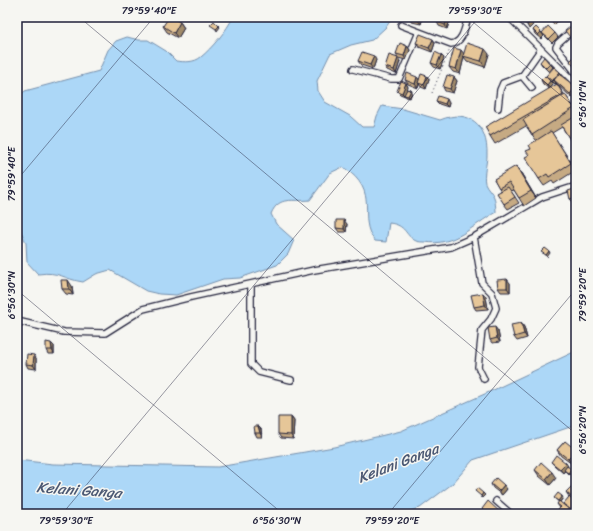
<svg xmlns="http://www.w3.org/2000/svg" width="593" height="531" viewBox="0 0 593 531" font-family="Sriracha,sans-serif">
	<rect width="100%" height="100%" fill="#f6f6f2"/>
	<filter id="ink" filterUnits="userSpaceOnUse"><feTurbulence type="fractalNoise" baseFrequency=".025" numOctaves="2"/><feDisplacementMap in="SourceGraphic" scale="8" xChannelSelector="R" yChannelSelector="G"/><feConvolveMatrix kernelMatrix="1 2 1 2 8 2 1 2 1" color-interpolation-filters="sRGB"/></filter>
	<g filter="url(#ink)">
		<path fill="#acd7f7" stroke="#758fac" d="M233,17H393L386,27L372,40L351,45L330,54L317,81L318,91L325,102L350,116L362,127H374L377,116L382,106L403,109L440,120C469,108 488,125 487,155C487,164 483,175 485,183C487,188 492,192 494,197C495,201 496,207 496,212C473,225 454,247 425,242C423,242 418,242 416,241C404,235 407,225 389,223L386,242L375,241C355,217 383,193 343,167L330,173L310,200C293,202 279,195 271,214L276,224L294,240L288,254L277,265L240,278L223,279L176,295L159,294L146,291L110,270L96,274L83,282C63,279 60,271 38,274L27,262L26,243L17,221V98L25,91L99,71L108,50L116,41L127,37L139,40H148L166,51L176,61C184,62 194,63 201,57C211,49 228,29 233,17Z
			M576,351V425L473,460L452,484L420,508L400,514H17V460L53,464L218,467L334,447L401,431L487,393Z"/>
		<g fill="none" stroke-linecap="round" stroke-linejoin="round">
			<defs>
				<path id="minor" d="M509,17L576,84
					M401,25L451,44C463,43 465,27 468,17
					M576,27L558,43L556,47L576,73
					M353,69L391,79H399L419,32
					M522,76L532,88
					M498,108L500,90L503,83L522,76L541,49
					M474,237L482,283L492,293L496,308L491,319L482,330L478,367L484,379
					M251,285V364L259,372L291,380
					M17,321L64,332L105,333L143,309L191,297L314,270L451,247L474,237L542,197L576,186
					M496,501L511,514"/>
			</defs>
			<use href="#minor" stroke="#22223b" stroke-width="8"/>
			<path stroke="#22223b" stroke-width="1" stroke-dasharray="1 3" stroke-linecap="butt" d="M432,93L450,49"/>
			<use href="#minor" stroke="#f6f6f2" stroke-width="5.5"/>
		</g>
		<path fill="#c6aa83" stroke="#22223b" d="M409,17H423L421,24L412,22Z
			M438,17H448L450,20L447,29L439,26L437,22Z
			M539,17H543L546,21L543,23Z
			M547,17H557L559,20L554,25Z
			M180,22L184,28L178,38L167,32L163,26Z
			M533,30L541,32L544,36L541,39L535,34Z
			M542,33H555L558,37L552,43Z
			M416,43H435L432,52L419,47Z
			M407,46L410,50L406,60L398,58L396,54Z
			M464,54H489L485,67L467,61L464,57L460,74L453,72L449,67Z
			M576,55V69L570,61Z
			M444,58L440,69L434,67L431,63Z
			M376,60L373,69L361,65L358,61Z
			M400,61L396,74L387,70L385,67Z
			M540,62L550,64L553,67L549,72L542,65Z
			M560,72L562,76L576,88V94L572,98L556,83L555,84L551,81L553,84L549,89L543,84L541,80L548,79L546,76Z
			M454,77L457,81L453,93L445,91L443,87Z
			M419,79H429L426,89L421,87L419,84L418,88L408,84L405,80Z
			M406,83L408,87L407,89L411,90L412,92L410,98L406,97L405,95V96L400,94L397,91Z
			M557,84L564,94L570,101L576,111V149L562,127L552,133L576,170L554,184L552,181L544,186L539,179L529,155L531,149L536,140L526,126L495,144L490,136Z
			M436,101L449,103L448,107L439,104Z
			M521,173L536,198L524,206L514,190L511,191L519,203L508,209L504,204L501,191L494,179Z
			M574,189L576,193V201L573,202L570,199Z
			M347,224L346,232H339L336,228Z
			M510,283V292H501L498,288Z
			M72,286L73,295L66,294L62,289Z
			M486,297L488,309L476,310L474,307Z
			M521,323L524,327L527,338L517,341L514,337Z
			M498,331L500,342L492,343L490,340Z
			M54,346V354H48L46,350Z
			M36,358V369L28,368L26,364Z
			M291,417L294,421L293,439L281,438L278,434Z
			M258,426L261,429L262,437H257L255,433Z
			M565,441L572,464L561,456L557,450Z
			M551,462L568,466V467L572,471L569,475L565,471L563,473L554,465Z
			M535,470L556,478L550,485L539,476Z
			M576,482V503L570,498L566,492Z
			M491,484L507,489L502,495L493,488Z
			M569,497L576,514H575L572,512L573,514L560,508L557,504L559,502L554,498H563L560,502L564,506Z"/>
		<path fill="#a18b6a" stroke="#22223b" d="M212,17H216L213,20Z
			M418,17H423L421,24L417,19Z
			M448,17L450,20L447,29L445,25Z
			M531,21L533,25L529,29L527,25Z
			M180,22L184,28L178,38L174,33Z
			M219,26L220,27L217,31L216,29Z
			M541,32L544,36L541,39L538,35Z
			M433,39L435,43L432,52L429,48Z
			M407,46L410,50L406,60L404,56Z
			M485,49L489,54L485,67L481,61Z
			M461,50L465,55L463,56L464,57L460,74L456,69Z
			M441,55L444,58L440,69L437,65Z
			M374,56L376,60L373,69L370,65Z
			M398,58L400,61L396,74L394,70Z
			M560,72L562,76L557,82L554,80L556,83L555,84L552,81Z
			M427,76L429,79L426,89L424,85Z
			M417,77L420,81L418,83L419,84L418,88L415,84Z
			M454,77L457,81L453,93L450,89Z
			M550,81L553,84L549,89L547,85Z
			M406,83L408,87L405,96L402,93Z
			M576,87V94L572,98L570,94Z
			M411,90L412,92L410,98L408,96Z
			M447,99L449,103L448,107L445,104Z
			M516,166L521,173L536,198L531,191Z
			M344,220L347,224L346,232L344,229Z
			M549,251L550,253L547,257L546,255Z
			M507,279L510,283V292L507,288Z
			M68,280L72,286L73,295L69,289Z
			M483,293L486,297L488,309L485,305Z
			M521,323L524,327L527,338L524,334Z
			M495,327L498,331L500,342L497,338Z
			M51,343L54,346V354L52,350Z
			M34,355L36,358V369L33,365Z
			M291,417L294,421L293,439L291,435Z
			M258,426L261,429L262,437L260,433Z
			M576,450V460L572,464L568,459Z
			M566,463L568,466L563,473L560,469Z
			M571,469L572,471L569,475L568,473Z
			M552,472L556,478L550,485L546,479Z
			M504,485L507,489L502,495L499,491Z
			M483,493L485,495L482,498L481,496Z
			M562,496L563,498L559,503L558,501Z
			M576,507V514H575L573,511Z"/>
		<path fill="#e6c698" stroke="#22223b" d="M169,17H171L180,22L174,33L163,26Z
			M411,17H418L417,19Z
			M438,17H448L445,25L437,22Z
			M525,17H526L531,21L527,25L522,21Z
			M539,17H543L545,19L542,21Z
			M547,17H555L551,21Z
			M214,21L219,26L216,29L210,25Z
			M576,22V42L575,43L565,31Z
			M548,26L555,33L549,39L542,33Z
			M536,27L541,32L538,35L533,30Z
			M420,34L433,39L429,48L416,43Z
			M400,43L407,46L404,56L396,54Z
			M467,43L485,49L481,61L463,56Z
			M454,48L461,50L456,69L449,67Z
			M362,52L374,56L370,65L358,61Z
			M435,52L441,55L437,65L431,63Z
			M389,55L398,58L394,70L385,67Z
			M576,55V62L573,65L570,61Z
			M544,57L550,64L546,68L540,62Z
			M554,67L560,72L552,81L546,76Z
			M407,73L417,77L415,84L405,80Z
			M421,74L427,76L424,85L418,83Z
			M559,74L576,87L570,94L554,80Z
			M447,75L454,77L450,89L443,87Z
			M545,76L550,81L547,85L541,80Z
			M401,81L406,83L402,93L397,91Z
			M557,84L563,94L490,136L485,127Z
			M407,89L411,90L408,96L404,95Z
			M565,94L574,108L532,135L523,120Z
			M438,96L447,99L445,104L436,101Z
			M576,116V149L561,125Z
			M551,131L571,163L549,177L547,174L539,179L525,157L529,155L526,151L531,149L529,145Z
			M516,166L531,191L519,198L509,182L499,188L494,179Z
			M508,187L515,197L504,204L497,193Z
			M574,189L576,197L570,199L568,191Z
			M336,220H344V229L336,228Z
			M545,248L549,251L546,255L541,252Z
			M576,272V283L571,274Z
			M507,279V288H498L497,280Z
			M61,280H68L69,289H62Z
			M483,293L485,305L474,307L471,295Z
			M521,323L524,334L514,337L511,325Z
			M495,327L497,338L490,340L488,328Z
			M46,342L51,343L52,350H46Z
			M27,354L34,355L33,365L26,364Z
			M278,417H291V435L278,434Z
			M254,426H258L260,433H255Z
			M565,441L576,450L568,459L557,450Z
			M556,455L566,463L560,469L551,462Z
			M541,462L552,472L546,479L535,470Z
			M567,466L571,469L568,473L564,470Z
			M496,478L504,485L499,491L491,484Z
			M576,482V501L566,492Z
			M477,488L483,493L481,496L475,491Z
			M558,493L562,496L558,501L554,498Z
			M569,497L576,504V507L573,511L563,504Z
			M488,501L502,514H487L482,509Z
			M559,501L572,512L570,514H554L561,507L557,504Z"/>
	</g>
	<path fill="none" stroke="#22223b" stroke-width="1" stroke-opacity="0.45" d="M79,17L576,434M467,17L576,108M17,180L154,17M17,290L283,514M62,514L479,17M388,514L576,289"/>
	<g text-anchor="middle" stroke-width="3" stroke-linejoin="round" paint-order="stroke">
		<g font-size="15" font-style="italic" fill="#4b5873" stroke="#f6f6f2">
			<text transform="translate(398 463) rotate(-21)" y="5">Kelani Ganga</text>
			<text transform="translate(79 490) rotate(4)" y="5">Kelani Ganga</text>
		</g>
	</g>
	<rect width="593" height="531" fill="none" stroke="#f6f6f2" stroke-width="44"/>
	<rect x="22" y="22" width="549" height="487" fill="none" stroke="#22223b" stroke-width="1.5"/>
	<g font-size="10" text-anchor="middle" fill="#22223b">
		<text x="149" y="14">79°59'40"E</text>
		<text x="475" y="14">79°59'30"E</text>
		<text transform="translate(582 104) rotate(-90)" y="4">6°56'10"N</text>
		<text transform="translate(11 174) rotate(-90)" y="4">79°59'40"E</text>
		<text transform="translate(11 295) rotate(-90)" y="4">6°56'30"N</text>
		<text transform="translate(582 295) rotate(-90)" y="4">79°59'20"E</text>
		<text transform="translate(582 430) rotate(-90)" y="4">6°56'20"N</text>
		<text x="66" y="524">79°59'30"E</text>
		<text x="277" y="524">6°56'30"N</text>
		<text x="392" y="524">79°59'20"E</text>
	</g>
</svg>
